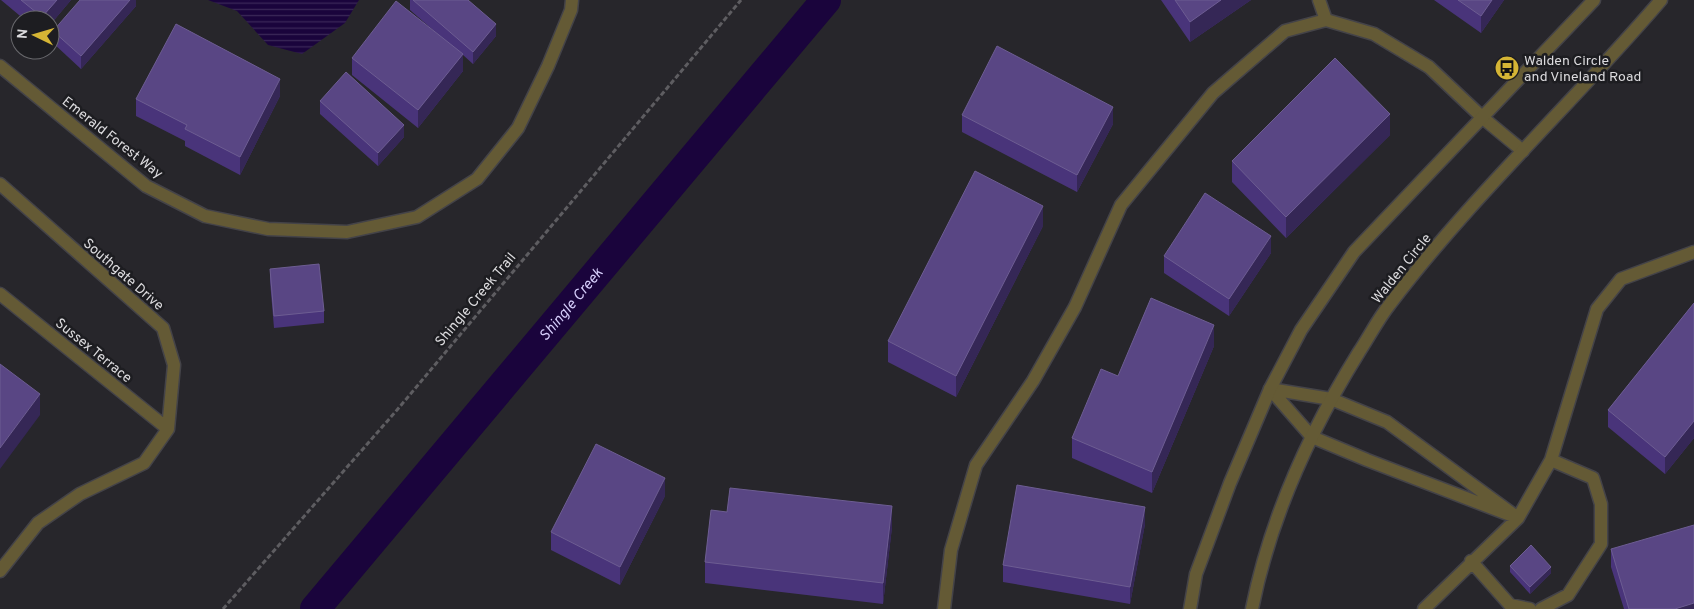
<svg xmlns="http://www.w3.org/2000/svg" width="1694" height="609" viewBox="0 0 1694 609" font-family="Overpass,sans-serif">
	<defs>
		<pattern id="water-rules" width="6" height="5" patternUnits="userSpaceOnUse" patternTransform="scale(1.25)"><rect width="6" height="5" fill="#1a043c"/><path d="M0 2.5h6" fill="none" stroke="#3b2858"/></pattern>
	</defs>
	<rect width="100%" height="100%" fill="#27262b"/>
	<path fill="url(#water-rules)" d="M208,0H359L345,23L302,54L268,45L237,11Z"/>
	<g fill="none" stroke-linecap="round" stroke-linejoin="round">
		<path stroke="#1a043c" stroke-width="30" id="s1" d="M315,609L826,0"/>
		<defs>
			<path id="service" d="M1319,0L1326,20
				M0,66L146,186L205,216L268,229L347,232L417,217L477,179L518,128L548,66L571,10L572,0
				M0,184L163,328L174,365L168,429L144,463L80,494L38,523L0,571
				M0,294L168,429
				M1270,389L1331,399L1387,422L1518,518L1367,460L1312,437Z
				M1471,561L1510,605L1530,609
				M944,609L951,550L976,465L1033,381L1075,307L1121,205L1213,93L1285,31L1326,20L1374,34L1429,67L1483,118L1523,151
				M1424,609L1518,518L1551,460L1597,309L1621,279L1694,252
				M1541,609L1568,595L1601,544V504L1593,478L1551,460"/>
			<path id="minor" d="M1190,609L1196,574L1230,483L1270,389L1301,330L1354,252L1594,0
				M1252,609C1270,518 1310,431 1359,352C1369,337 1378,319 1390,304C1472,196 1573,103 1661,0"/>
		</defs>
		<use href="#service" stroke="#444348" stroke-width="15"/>
		<use href="#minor" stroke="#444348" stroke-width="15"/>
		<path stroke="#5e5d61" stroke-width="3" stroke-dasharray="5 2.5" stroke-linecap="butt" d="M223,609L397,410L741,0"/>
		<use href="#service" stroke="#645a35" stroke-width="12"/>
		<use href="#minor" stroke="#645a35" stroke-width="12"/>
	</g>
	<path fill="#49347a" d="M1,0H71L50,25V20H25Z
		M136,0V6L81,69L53,43V31Z
		M410,0H468L496,36L473,64L463,55V71L418,128L352,75V58L442,38L410,10Z
		M1161,0H1251L1190,42Z
		M1434,0H1504L1481,33Z
		M280,96L240,175L185,146V141L136,116V99Z
		M320,101L404,137L378,166L320,114Z
		M962,115L1113,124L1077,192L962,132Z
		M1390,135L1286,238L1232,182V161Z
		M1043,226L956,397L888,362V341Z
		M1271,253L1229,316L1164,273V256Z
		M270,269L324,311V323L274,328L270,281Z
		M1694,303V438L1665,474L1608,427V410Z
		M1214,346L1152,493L1072,458V438L1118,376Z
		M665,496L620,585L551,550V532Z
		M727,512L892,527L883,604L705,583V562Z
		M1145,524L1130,604L1003,582V565Z
		M1611,549L1694,609H1624L1611,567Z
		M1510,566L1551,573L1530,594L1510,572Z"/>
	<path fill="#352756" d="M57,0H71L50,25V20H42V17Z
		M130,0H136V6L81,69V56Z
		M1221,0H1251L1190,42V22Z
		M1492,0H1504L1481,33V16Z
		M496,24V36L473,64V52Z
		M463,54V71L418,128V110Z
		M280,79V96L240,175V157Z
		M1113,107V124L1077,192V175Z
		M1390,114V135L1286,238V217Z
		M404,125V137L378,166V153Z
		M1043,206V226L956,397V376Z
		M1271,236V253L1229,316V299Z
		M1214,325V346L1152,493V472Z
		M40,394V415L0,469V448Z
		M1694,421V438L1665,474V457Z
		M665,478V496L620,585V567Z
		M892,506V527L883,604V583Z
		M1145,507V524L1130,604V587Z
		M1551,567V573L1530,594V587Z
		M1694,603V609H1675Z"/>
	<path fill="#594684" stroke="#6d5d92" d="M21,0H57L42,17Z
		M80,0H130L81,56L53,31Z
		M413,0H468L496,24L473,52Z
		M1175,0H1221L1190,22Z
		M1458,0H1492L1481,16Z
		M396,1L463,54L418,110L352,58Z
		M176,24L280,79L240,157L185,129L187,125L136,99Z
		M997,46L1113,107L1077,175L962,115Z
		M1335,58L1390,114L1286,217L1232,161Z
		M346,72L404,125L378,153L320,101Z
		M975,171L1043,206L956,376L888,341Z
		M1205,193L1271,236L1229,299L1164,256Z
		M319,264L324,311L274,316L270,269Z
		M1151,298L1214,325L1152,472L1072,438L1101,369L1118,376Z
		M1694,303V421L1665,457L1608,410Z
		M0,364L40,394L0,448Z
		M596,444L665,478L620,567L551,532Z
		M1017,485L1145,507L1130,587L1003,565Z
		M730,488L892,506L883,583L705,562L711,510L727,512Z
		M1694,525V603L1675,609H1629L1611,549Z
		M1531,545L1551,567L1530,587L1510,566Z"/>
	<defs>
		<symbol id="bus-disc" viewBox="-11 -11 22 22"><circle r="9.5" fill="#d5b535" stroke="#1d1d21"/><path d="M-5-6H5V4H4V6H2V4H-2V6H-4V4H-5ZM-3.5-4V0h7V-4ZM-3.5 1.2v1.5H-2V1.2ZM2 1.2v1.5H3.5V1.2Z" fill="#111"/></symbol>
	</defs>
	<g fill-rule="evenodd">
		<use href="#bus-disc" x="1493" y="54" width="28" height="28"/>
	</g>
	<g text-anchor="middle" stroke-width="5" stroke-linejoin="round" paint-order="stroke">
		<g font-size="14" fill="#dcdbde" stroke="#1d1d21" text-anchor="start">
			<text x="1524" y="65">Walden Circle<tspan x="1524" dy="16">and Vineland Road</tspan></text>
		</g>
		<g font-size="14" fill="#dcdbde" stroke="#1d1d21">
			<text transform="translate(113 137) rotate(38)" y="5">Emerald Forest Way</text>
			<text transform="translate(1401 268) rotate(-51)" y="5">Walden Circle</text>
			<text transform="translate(124 274) rotate(41)" y="5">Southgate Drive</text>
			<text transform="translate(475 299) rotate(-50)" y="5">Shingle Creek Trail</text>
			<text transform="translate(94 350) rotate(39)" y="5">Sussex Terrace</text>
		</g>
		<g font-size="15" font-style="italic" fill="#d6cefb" stroke="#1d1d21">
			<text dy="5" stroke="none"><textPath href="#s1" startOffset="398">Shingle Creek</textPath></text>
		</g>
	</g>
	<g transform="translate(35 35) rotate(275)"><circle r="24" fill="#1d1d21" stroke="#69696d"/>
	<path d="M0-4L9 19L0 12L-9 19Z" fill="#d5b535"/>
	<text y="-8" font-size="14" font-weight="bold" text-anchor="middle" fill="#dcdbde">N</text>
	</g>
</svg>
